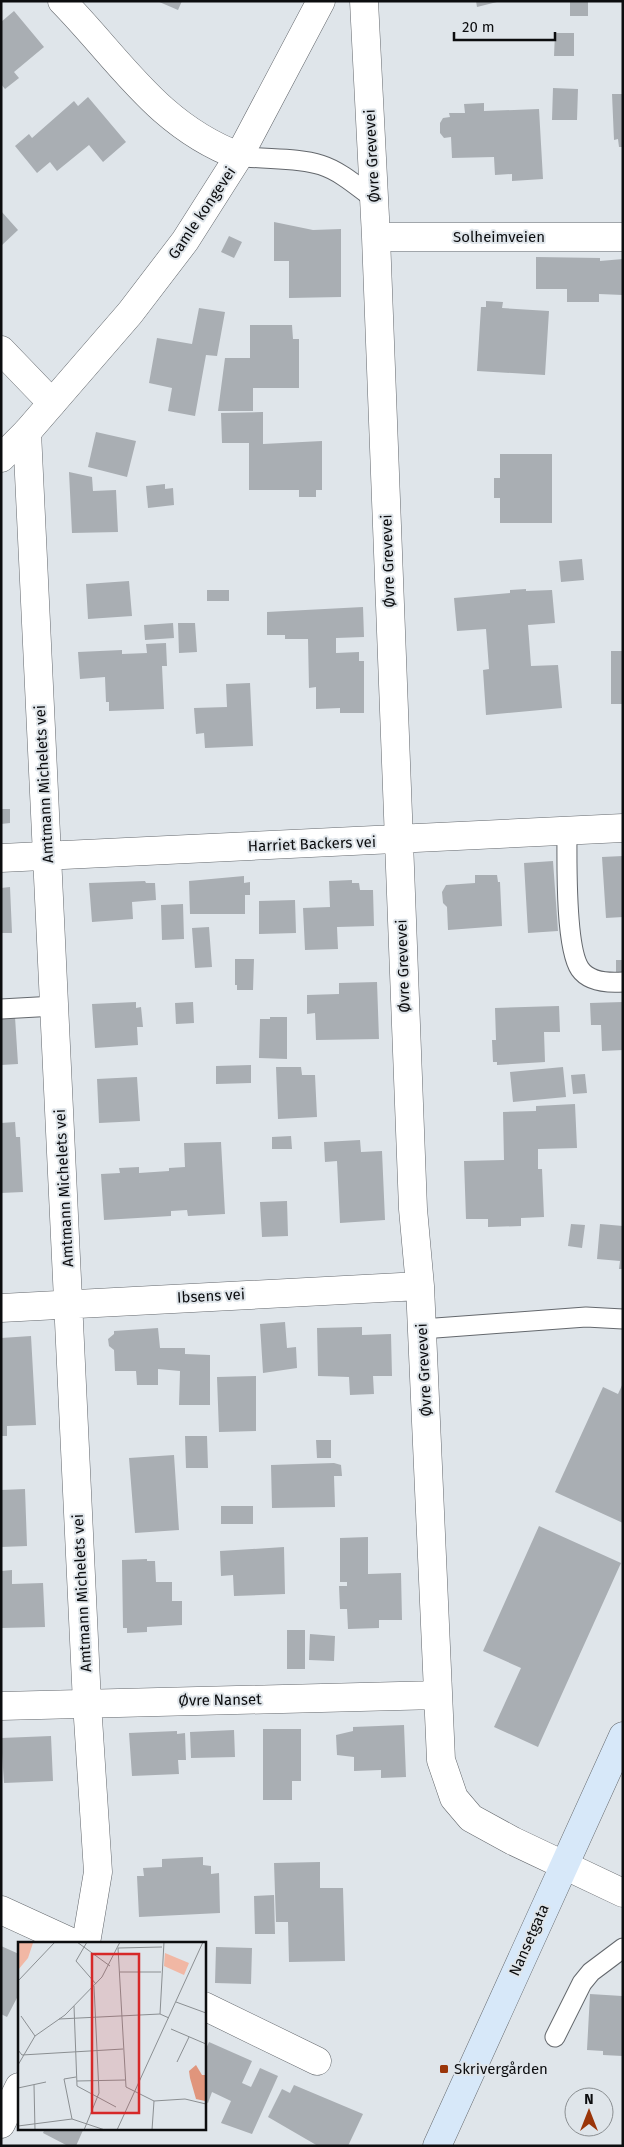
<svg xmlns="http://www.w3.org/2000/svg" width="624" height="2147" viewBox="0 0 624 2147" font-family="'Fira Sans',sans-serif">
	<rect width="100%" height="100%" fill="#dfe5ea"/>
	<path fill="#a9aeb3" d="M157,1H182L178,10Z
		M476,1H497V2L477,7Z
		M570,1H588V16H570Z
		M14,11L44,47L14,72L19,78L5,89L1,84V22Z
		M555,33H574V56H554Z
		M553,88L578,89L577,120H552Z
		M612,94H623V147H619L618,139L614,140Z
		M88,97L126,142L103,162L89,145L57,171L50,162L37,173L15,146L29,134L32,138L74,101L78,106Z
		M484,103V111L539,109L543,179L512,181V174L495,175L494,157L452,158L451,137L444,138L440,133V123L443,118L450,117L449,113H465L464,104Z
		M1,211L18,230L1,246Z
		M274,222L313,230L341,229V297L289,298V261H274Z
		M229,236L242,242L234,258L221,252Z
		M536,257L600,258V261L623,259V295L599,294V302H567V289H536Z
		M486,301L503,302L502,308L549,311L545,375L477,371L481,307H486Z
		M199,308L225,312L217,356L206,355L195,416L168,411L172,388L149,383L157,338L192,344Z
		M250,325H292L293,339H299V388H253V411H218L225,358H250Z
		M263,412V444L322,441V490H316V497H299V490H249V443H222L221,413Z
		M96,432L136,441L127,477L88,467Z
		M500,454H552V523H500V498H494V478H500Z
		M69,472L92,477L93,491L116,490L118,532L72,533Z
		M165,484V489L173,488L174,505L148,508L146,486Z
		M582,559L584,580L561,582L559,561Z
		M129,581L132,616L88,619L86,584Z
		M526,589V591L552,590L555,623L528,625L531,666L558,665L562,708L486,715L483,670L489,669L486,629L457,631L454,598L510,593V590Z
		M207,590H229V601H207Z
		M363,607L364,637L336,638V653L359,652V661H364V713H340V708L316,709V687L309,688L308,639H285V635H267V612Z
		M173,623L174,638L145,640L144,625Z
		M178,623H195L197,652L179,653Z
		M166,643L167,666H162L164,709L109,711V702H106L105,677L80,679L78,652L122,650V654L147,653L146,644Z
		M611,651H623V704H611Z
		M250,683L253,746L205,748L204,733L196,734L194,708L227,707L226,684Z
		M1,809H10V823L1,824Z
		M623,856V917L606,918L602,857Z
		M553,861L558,931L528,933L524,863Z
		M475,875H497L498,882H500L502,926L448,930L447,907L443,903L442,892L446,885L475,883Z
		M244,876V883L250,882V895H245V914H190L189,881Z
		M352,880V883H359L360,890H373L374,926L337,927L338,949L305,950L303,908L330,907L329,881Z
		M145,881L146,883H155L156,900L132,902L133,919L92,922L89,883Z
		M10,887L12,933H1V888Z
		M295,900L296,933L259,934V901Z
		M183,904L184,939L162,940L161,905Z
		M209,927L212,967L195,968L192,928Z
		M235,959H254L253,990H237V985H235Z
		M616,960H623V973H616Z
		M377,982L379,1039L316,1040L315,1013L307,1014V995L339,994V983Z
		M136,1002V1008L141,1007L143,1027H137L138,1045L95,1048L92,1004Z
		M193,1002L194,1023L176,1024L175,1003Z
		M623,1002V1050L602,1051L601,1025H591L590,1003Z
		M559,1006L560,1032H544L545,1062L497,1065V1062H493L492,1040H496L495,1008Z
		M1,1017H15L18,1064L1,1065Z
		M270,1017H287V1059L259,1058L260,1019H270Z
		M251,1065V1083L216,1084V1066Z
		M276,1067H301L302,1075H315L317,1117L278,1119Z
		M563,1067L566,1097L513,1102L510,1072Z
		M585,1074L587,1093L573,1094L571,1075Z
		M137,1077L140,1121L99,1123L97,1079Z
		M575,1104L577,1148L538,1149V1169H542L544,1217L521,1218V1226L488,1227V1219H466L464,1161L504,1160L503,1112L536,1111V1106Z
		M15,1122L16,1137H20L23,1192L1,1193V1123Z
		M291,1136L292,1149H272V1137Z
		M360,1140L361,1152L382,1151L385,1220L340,1223L337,1161L325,1162L324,1142Z
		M221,1142L225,1214L188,1216L187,1210L171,1211V1216L104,1220L101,1174L120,1173L119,1168L139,1167V1173L169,1171V1168L185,1167L184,1143Z
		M287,1201L288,1236L262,1237L260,1202Z
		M571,1224L585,1225L582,1248L568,1246Z
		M600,1224L623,1226V1269H619L620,1261L597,1259Z
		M285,1322L287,1348L296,1347L297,1368L263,1373L260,1324Z
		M362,1327V1335L391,1334L392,1376H373L374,1394L350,1395L349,1377L318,1376L317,1328Z
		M158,1328L160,1348H185V1354L210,1355V1405H179L180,1371L158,1369V1385H137L136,1371H115L114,1350L109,1346L108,1339L114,1334V1331Z
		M31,1336L36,1425L7,1426V1436H1V1338Z
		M256,1376V1431L219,1432L217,1377Z
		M623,1383V1523L555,1492L603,1387L618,1394Z
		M185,1436H207L208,1468H186Z
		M316,1440H331V1458H317Z
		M174,1455L179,1530L135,1533L129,1458Z
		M334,1463L341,1465L342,1476H334L335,1507L272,1508L271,1465Z
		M25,1489L27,1546L1,1547V1490Z
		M221,1506H253V1524H221Z
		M539,1526L621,1563L538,1747L494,1727L521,1668L483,1651Z
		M368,1537V1574L401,1573L402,1620H379V1628L348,1629L347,1609H340L339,1586H347V1582H340V1538Z
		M284,1547L285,1594L234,1596L233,1575L221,1576L220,1551Z
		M147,1559V1561H155L156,1582H172V1601H182V1625L147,1627V1632L127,1633V1628H123L122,1560Z
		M12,1570V1584L43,1583L45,1627L1,1628V1571Z
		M287,1630H305V1669H287Z
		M310,1634L335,1636L334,1661L309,1660Z
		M404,1725L406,1777L381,1778V1770L354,1771V1757L337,1755L336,1735L353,1731V1727Z
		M263,1729H301V1781H292V1800H263Z
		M234,1730L235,1757L191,1758L190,1732Z
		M177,1731V1734L185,1733L186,1760H178L179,1774L132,1776L129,1733Z
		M51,1736L53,1781L4,1783L1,1738Z
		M203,1857V1865L211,1866V1874L219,1873L220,1913L139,1917L137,1876H144L143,1868L162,1867V1859Z
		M320,1862V1888H343L345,1961L289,1962L288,1922H276L274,1863Z
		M274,1895L275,1934H255L254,1896Z
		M1,1946L19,1954V1994L7,2017L1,2014Z
		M216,1947L252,1948L251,1984L215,1983Z
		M590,1994L622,1996L623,2056L603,2055V2051L587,2050Z
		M209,2042L252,2061L242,2083L251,2087L260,2068L278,2076L252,2134L221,2123L231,2101L212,2092L208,2103L204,2101V2053Z
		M294,2085L363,2114L348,2146H318L268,2117L282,2089L290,2093Z
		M45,2128H84L76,2146H68L43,2133Z"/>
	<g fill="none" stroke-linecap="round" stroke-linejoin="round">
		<defs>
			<path id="service" d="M239,156C266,160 295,157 321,165C340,171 357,186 373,198
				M567,831C567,861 565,947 580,969C589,982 609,983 623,982
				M1,1009L55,1006
				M422,1329L586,1317L623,1319
				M555,2037L582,1983L591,1972L623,1948"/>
			<path id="minor" d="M62,1C120,60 158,126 239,156
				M364,1L376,237L413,1209L420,1286L441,1760L454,1798L471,1818L513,1841L623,1893
				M376,237H623
				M1,350L52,403
				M27,432L87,1703L98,1872L86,1943
				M1,858L623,828
				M1,1308L420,1286
				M1,1706L438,1695
				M1,1910L73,1943
				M204,2006L317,2061
				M1,2124L19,2087"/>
			<path id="tertiary" d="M1,458L27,432L130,313L185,241L239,156L321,1"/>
			<path id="secondary" d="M437,2146L623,1736"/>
		</defs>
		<use href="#service" stroke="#64686d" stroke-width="21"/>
		<use href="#minor" stroke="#64686d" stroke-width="29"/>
		<use href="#tertiary" stroke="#64686d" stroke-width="29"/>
		<use href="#secondary" stroke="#64686d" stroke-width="29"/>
		<use href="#service" stroke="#fff" stroke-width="19"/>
		<use href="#minor" stroke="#fff" stroke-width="28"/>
		<use href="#tertiary" stroke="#fff" stroke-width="28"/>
		<use href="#secondary" stroke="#d7e8f9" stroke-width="28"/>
	</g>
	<rect fill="#9a3509" stroke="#dfe5ea" stroke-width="2" x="439" y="2064" width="10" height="10" rx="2.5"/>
	<g text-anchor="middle" stroke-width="4" stroke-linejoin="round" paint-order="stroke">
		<g font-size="15" fill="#0c0d0f" stroke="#dfe5ea">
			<text transform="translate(372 156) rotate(-93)" y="5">Øvre Grevevei</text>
			<text transform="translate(202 213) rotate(-56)" y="5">Gamle kongevei</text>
			<text x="499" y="242">Solheimveien</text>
			<text transform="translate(388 561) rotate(-92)" y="5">Øvre Grevevei</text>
			<text transform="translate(44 784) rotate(-93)" y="5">Amtmann Michelets vei</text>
			<text transform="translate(312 844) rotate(-2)" y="5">Harriet Backers vei</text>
			<text transform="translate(403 966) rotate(-92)" y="5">Øvre Grevevei</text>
			<text transform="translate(64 1188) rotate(-93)" y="5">Amtmann Michelets vei</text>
			<text transform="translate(211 1296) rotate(-3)" y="5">Ibsens vei</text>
			<text transform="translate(424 1370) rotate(-93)" y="5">Øvre Grevevei</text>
			<text transform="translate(82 1593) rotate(-93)" y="5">Amtmann Michelets vei</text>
			<text transform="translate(220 1700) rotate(-1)" y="5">Øvre Nanset</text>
			<text transform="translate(529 1940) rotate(-66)" y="5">Nansetgata</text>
		</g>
		<g font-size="15" fill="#0c0d0f" stroke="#dfe5ea" text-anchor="start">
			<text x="454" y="2074">Skrivergården</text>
		</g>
	</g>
	<g transform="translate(18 1942)">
		<rect width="188" height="188" fill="#dfe5ea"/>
		<path d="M0,0L15,1L10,16L0,28ZM147,11L171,21L166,33L146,24Z" fill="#f1b7a4"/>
		<path d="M178,123L184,133H187V159L178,157L172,136L171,129Z" fill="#e0957c"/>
		<path fill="none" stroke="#8b8f92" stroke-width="1" d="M59,0L92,24M69,0L58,19L78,42M100,6L108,145L136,159L167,157L188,162M100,6L144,5M102,30H143M0,39L37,0M158,60L188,71M56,64L59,144L98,165M142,72L146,0M3,74L17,94M41,77L142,72L151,76M153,87L188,102M0,108L4,113L105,107M159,120L171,95M0,123L17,94L47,73L84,35L102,0M59,139L107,138M16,143L17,188M0,146L28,140M54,177L46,137L58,135M0,184L54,177L87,188M66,188L81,151L76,44M99,188L185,0M134,188L136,159"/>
		<path fill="#d62828" fill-opacity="0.15" stroke="#d62828" stroke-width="2.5" d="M74,12H121V171H74Z"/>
		<rect width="188" height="188" fill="none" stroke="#0c0d0f" stroke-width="2.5"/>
	</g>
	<rect width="624" height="2147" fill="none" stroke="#0c0d0f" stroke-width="5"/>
	<g transform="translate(589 2112)"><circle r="24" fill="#dfe5ea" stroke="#8b8f92"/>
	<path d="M0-4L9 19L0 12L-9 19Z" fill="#9a3509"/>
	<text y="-8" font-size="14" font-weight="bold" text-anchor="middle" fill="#0c0d0f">N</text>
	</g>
	<path d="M454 32v8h101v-8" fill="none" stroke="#0c0d0f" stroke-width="2.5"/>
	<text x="462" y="32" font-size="15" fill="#0c0d0f" stroke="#dfe5ea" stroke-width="4" paint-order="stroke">20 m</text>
</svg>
